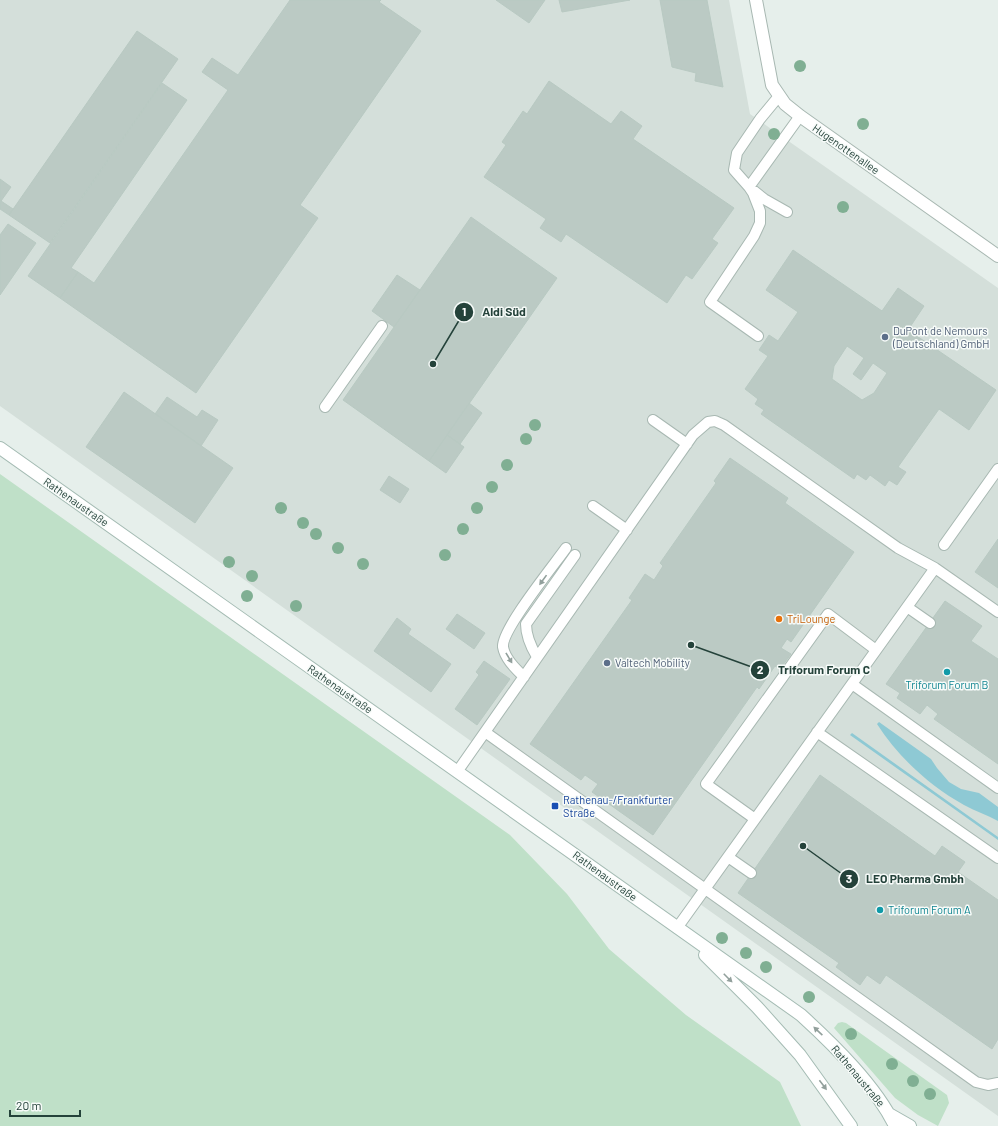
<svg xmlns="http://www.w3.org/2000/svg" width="998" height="1126" viewBox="0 0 998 1126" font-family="Barlow,sans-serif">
	<rect width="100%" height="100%" fill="#e6efeb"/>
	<path fill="#d4dfda" d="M0,0H729L750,114L998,288V1116L0,406Z"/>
	<path fill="#bfe0c8" d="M0,474L510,835L567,894L609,949L686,1015L780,1082L801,1126H0Z
		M842,1022L846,1023L947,1095L949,1103L938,1126L918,1115L895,1098L834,1028L838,1023Z"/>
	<path fill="#8ec9d4" d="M879,722L931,759L937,768L949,782L961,789L979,793L998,807V821C987,815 975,811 964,805C930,786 899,758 877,724Z
		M852,733L998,837V840L850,735Z"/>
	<path fill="#bbcac4" stroke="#b8c9c2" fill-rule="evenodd" d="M290,0H381L379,2L421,31L300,205L318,218L196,393L60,298L78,272L94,283L228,90L202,72L212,58L238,75Z
		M496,0H545L529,23Z
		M559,0H630L562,12Z
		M660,0H707L723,87L695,81L696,73L672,67Z
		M137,31L178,59L50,243L9,215Z
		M549,81L611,124L621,111L642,126L633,139L734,208L712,239L718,243L692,279L686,275L667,303L566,234L561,242L540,228L546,219L484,177L506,145L502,142L523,111L527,114Z
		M162,83L187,100L71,268L78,272L60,298L28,276Z
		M0,179L11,187L1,201L13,209L9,215L0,209Z
		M471,217L557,278L429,461L343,400Z
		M8,224L36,243L0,295V235Z
		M793,250L882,311L898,288L924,306L908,330L996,390L969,430L939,409L898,467L906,472L897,485L889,480L885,486L870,475L866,480L857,474L854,479L761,414L764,410L755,404L758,399L745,389L768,356L759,350L769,335L778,341L798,312L766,290ZM847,346L864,358L853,374L861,380L873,363L887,373L874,393L862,400L832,379L834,366Z
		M397,275L420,290L394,327L372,311Z
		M124,392L233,468L195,523L86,447Z
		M167,397L197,417L202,410L218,420L201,446L155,414Z
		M469,403L482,413L460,444L447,435Z
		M447,435L464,447L446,473L429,461Z
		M730,458L788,498L785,503L854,552L791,642L787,639L781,648L791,654L780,669L775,666L759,689L757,687L653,835L592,792L598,784L585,775L581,780L530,744L632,600L629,598L645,574L654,580L663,566L660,563L716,483L714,481Z
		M389,476L409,489L400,503L380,490Z
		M998,539V588L975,572Z
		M945,601L982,626L971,641L998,659V764L934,719L938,714L927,705L920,714L897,698L900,693L886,684Z
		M457,614L485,633L474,649L446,629Z
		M397,618L411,629L408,634L451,664L431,692L374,651Z
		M484,661L510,679L477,725L455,709L479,675L476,672Z
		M820,775L935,856L942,846L965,862L958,872L998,900V1039L992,1049L886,975L880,984L867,975L860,985L836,967L839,963L738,893Z"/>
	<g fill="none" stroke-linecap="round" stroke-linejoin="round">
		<defs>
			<path id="lane" d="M779,96L760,119L737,153L734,170L749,187L764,199L787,212
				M758,336L710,302L754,236L760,223V211L753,193L749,187L800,116
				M325,407L382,326
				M653,420L687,444
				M593,506L627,530
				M944,545L998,469
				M907,607L930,623
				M537,657C531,647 526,636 526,624L575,555
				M524,677C516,669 505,659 503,647C501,630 554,565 566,548
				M852,684L998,788
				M485,732L976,1082L988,1085L998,1083
				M817,732L998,858
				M457,772L693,435L708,422L715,421L724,425L898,548L935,568L998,612
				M755,819L706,784L828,614L876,650
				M728,857L751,873
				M677,928L935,568"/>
			<path id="street" d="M756,0L772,85L785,104L800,116L998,256"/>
			<path id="secondary" d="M0,448L801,1015C834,1045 876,1086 895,1126
				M705,955L757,1007L800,1055L851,1126
				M889,1114L910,1126"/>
		</defs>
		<use href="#lane" stroke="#a8b8b2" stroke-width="12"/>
		<use href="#street" stroke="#a8b8b2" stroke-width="14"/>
		<use href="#secondary" stroke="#a4bbb3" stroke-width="14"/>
		<use href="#lane" stroke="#fff" stroke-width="10"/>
		<use href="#street" stroke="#fff" stroke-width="12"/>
		<use href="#secondary" stroke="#fff" stroke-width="12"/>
	</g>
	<g fill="#80af93">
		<circle cx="800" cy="66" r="6"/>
		<circle cx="863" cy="124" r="6"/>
		<circle cx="774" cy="134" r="6"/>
		<circle cx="843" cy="207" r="6"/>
		<circle cx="535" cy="425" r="6"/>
		<circle cx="526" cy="439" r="6"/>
		<circle cx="507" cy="465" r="6"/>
		<circle cx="492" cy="487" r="6"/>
		<circle cx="281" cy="508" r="6"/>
		<circle cx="477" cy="508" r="6"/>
		<circle cx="303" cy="523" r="6"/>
		<circle cx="463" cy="529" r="6"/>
		<circle cx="316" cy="534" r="6"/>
		<circle cx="338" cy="548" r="6"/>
		<circle cx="445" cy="555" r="6"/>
		<circle cx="229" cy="562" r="6"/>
		<circle cx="363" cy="564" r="6"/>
		<circle cx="252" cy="576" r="6"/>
		<circle cx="247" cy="596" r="6"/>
		<circle cx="296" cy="606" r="6"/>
		<circle cx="722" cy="938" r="6"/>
		<circle cx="746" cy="953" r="6"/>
		<circle cx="766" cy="967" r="6"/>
		<circle cx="809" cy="997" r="6"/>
		<circle cx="851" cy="1034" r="6"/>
		<circle cx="892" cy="1064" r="6"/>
		<circle cx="913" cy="1081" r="6"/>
		<circle cx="930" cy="1094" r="6"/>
	</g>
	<defs><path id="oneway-solid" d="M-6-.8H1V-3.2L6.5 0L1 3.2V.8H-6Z"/></defs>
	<g fill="#92a09c">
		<use href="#oneway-solid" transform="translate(543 580) rotate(126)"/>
		<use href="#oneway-solid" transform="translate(509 658) rotate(59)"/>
		<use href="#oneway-solid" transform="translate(728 978) rotate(45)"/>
		<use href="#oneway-solid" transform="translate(818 1031) rotate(-137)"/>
		<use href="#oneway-solid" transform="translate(823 1085) rotate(53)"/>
	</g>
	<g fill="#5c6f8a" stroke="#f7fbf9" stroke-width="1.5">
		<circle cx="885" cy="337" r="4"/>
		<circle cx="607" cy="663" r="4"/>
	</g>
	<circle fill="#e8710a" stroke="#f7fbf9" stroke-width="1.5" cx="779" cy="619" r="4"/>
	<g fill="#0f9aa8" stroke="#f7fbf9" stroke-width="1.5">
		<circle cx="947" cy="672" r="4"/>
		<circle cx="880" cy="910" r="4"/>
	</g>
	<rect fill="#1a4fb4" stroke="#f7fbf9" stroke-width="1.5" x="551" y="802" width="8" height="8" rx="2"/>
	<g text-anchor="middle" stroke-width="3" stroke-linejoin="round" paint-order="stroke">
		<g font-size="11" fill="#24423a" stroke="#f7fbf9">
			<text transform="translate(846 149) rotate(35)" y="4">Hugenottenallee</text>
			<text transform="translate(76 502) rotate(35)" y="4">Rathenaustraße</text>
			<text transform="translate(340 689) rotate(35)" y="4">Rathenaustraße</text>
			<text transform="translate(605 876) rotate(36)" y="4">Rathenaustraße</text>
			<text transform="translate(858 1076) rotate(50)" y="4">Rathenaustraße</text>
		</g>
		<g font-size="11" fill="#4e5e75" stroke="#f7fbf9" text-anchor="start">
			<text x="893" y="335">DuPont de Nemours<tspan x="893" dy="13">(Deutschland) GmbH</tspan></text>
			<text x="615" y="667">Valtech Mobility</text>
		</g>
		<g font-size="11" fill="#c56008" stroke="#f7fbf9" text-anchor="start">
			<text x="787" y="623">TriLounge</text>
		</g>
		<g font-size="11" fill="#0d838f" stroke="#f7fbf9">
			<text x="947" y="689">Triforum Forum B</text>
			<text x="888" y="914" text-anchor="start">Triforum Forum A</text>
		</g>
		<g font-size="11" fill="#164399" stroke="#f7fbf9" text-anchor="start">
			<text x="563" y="804">Rathenau-/Frankfurter<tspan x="563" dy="13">Straße</tspan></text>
		</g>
	</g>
	<path fill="none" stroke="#24423a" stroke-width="1.5" d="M433 364L464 312M691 645L760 670M803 846L849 879"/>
	<g fill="#24423a" stroke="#f7fbf9" stroke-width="1.5">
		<circle cx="433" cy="364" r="4"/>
		<circle cx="691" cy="645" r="4"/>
		<circle cx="803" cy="846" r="4"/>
		<circle cx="464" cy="312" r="10"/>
		<circle cx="760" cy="670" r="10"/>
		<circle cx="849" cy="879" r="10"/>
	</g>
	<g font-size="12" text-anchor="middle" font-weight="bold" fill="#fff">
		<text x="464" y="316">1</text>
		<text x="760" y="674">2</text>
		<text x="849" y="883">3</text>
	</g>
	<g font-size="12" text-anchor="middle" font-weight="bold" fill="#24423a" stroke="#f7fbf9" stroke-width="3" stroke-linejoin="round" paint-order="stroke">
		<text x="504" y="316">Aldi Süd</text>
		<text x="824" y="674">Triforum Forum C</text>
		<text x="915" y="883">LEO Pharma Gmbh</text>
	</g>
	<path d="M10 1110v6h70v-6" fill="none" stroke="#24423a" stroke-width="2"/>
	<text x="16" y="1110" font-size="12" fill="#24423a" stroke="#f7fbf9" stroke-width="3" paint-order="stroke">20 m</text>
</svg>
